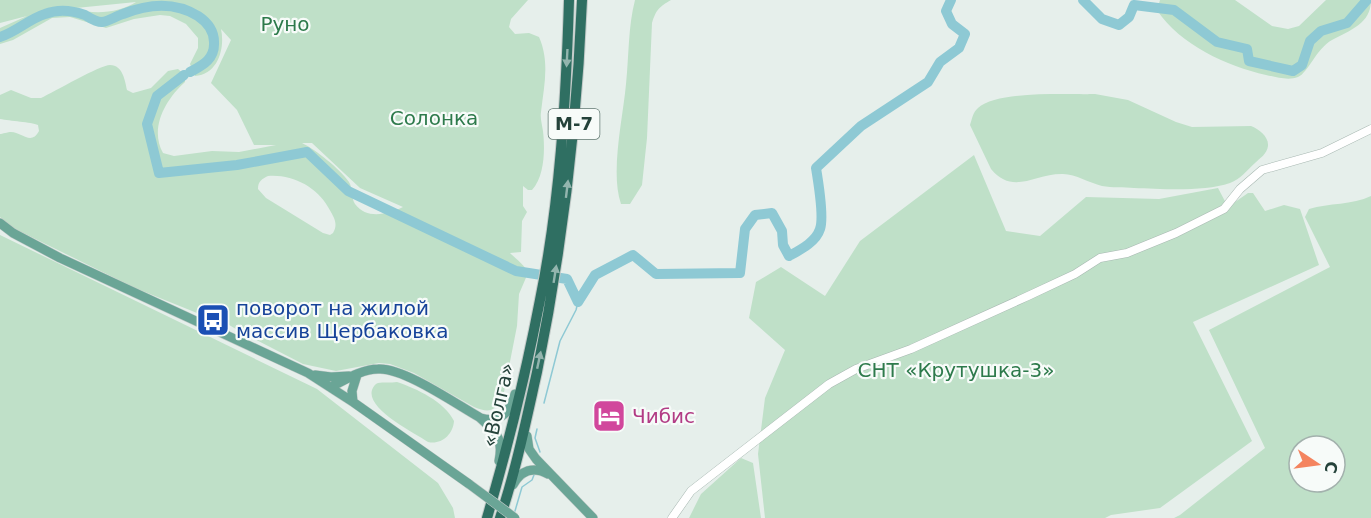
<svg xmlns="http://www.w3.org/2000/svg" width="1371" height="518" viewBox="0 0 1371 518" font-family="'DejaVu Sans',sans-serif">
	<rect width="100%" height="100%" fill="#e6efeb"/>
	<path fill="#bfe0c8" fill-rule="evenodd" d="M0,0H528L511,19L509,27L515,34L529,33L539,37C550,62 544,86 541,112C540,118 542,124 543,131C545,148 545,176 532,190H528L523,186V206L527,212L522,221L521,252L510,253C515,258 526,266 528,273L519,294L517,326L503,397C494,412 489,413 474,407L414,373L390,364L379,363L336,371L303,364L241,332L219,319L202,315L135,288L11,227L0,217V134C2,134 8,132 11,132C22,132 31,146 39,131L38,125C31,122 10,121 0,119V95L11,90L31,98H41C54,92 100,65 110,65C123,65 125,81 127,90L133,93L151,88L168,71L178,69L185,75V82C166,99 149,128 163,153L174,156L212,151L239,152L276,145H254L237,110L211,83L231,40L221,29C225,47 219,74 195,76L190,64L198,48V38L186,24L170,16L160,15L134,19L106,28L70,17L52,18L13,40L0,44V28L27,16L0,23ZM136,2C121,12 93,16 76,8ZM302,143H312L360,188L403,207C388,214 367,220 355,204C351,198 353,188 349,182C339,168 316,150 302,143ZM268,176C292,174 317,187 328,207C333,216 339,223 333,233L330,235L323,233L266,198L258,189C258,181 262,179 268,176Z
		M635,0H671C659,7 656,10 652,23L647,138L642,185L630,204H621C610,172 623,118 626,84C629,56 628,27 635,0Z
		M1160,0H1235L1272,26L1288,29L1299,26L1326,0H1371C1371,24 1350,30 1332,40C1316,49 1308,73 1298,77C1288,81 1276,77 1266,75C1227,66 1180,45 1157,10Z
		M1095,94L1128,100L1176,122L1192,127L1251,126C1259,129 1269,137 1268,146C1267,154 1260,158 1255,163C1246,171 1241,179 1230,183C1204,192 1162,189 1134,188C1124,187 1112,188 1102,186C1089,183 1076,174 1063,174C1036,173 1013,196 991,169L970,125C972,119 973,112 978,108C997,90 1068,95 1095,94Z
		M974,155L1006,231L1040,236L1086,197L1159,199L1218,188L1228,207L1248,193H1253L1265,211L1284,205L1300,209L1319,265L1193,322L1252,441L1160,508L1111,515L1105,518H765L758,454L765,398L785,350L749,318L756,282L781,267L825,296L860,241Z
		M1371,196V518H1174L1180,515L1265,448L1209,330L1330,267L1305,217L1309,209C1329,203 1352,205 1371,196ZM1299,446H1335V482H1299Z
		M0,235L317,389L438,483L453,508L455,518H0Z
		M397,382C417,389 444,401 454,421C453,435 441,445 428,442C414,433 366,409 372,390C373,387 375,384 378,383C383,382 391,383 397,382Z
		M741,458L753,463L761,518H689L701,494Z"/>
	<g fill="none" stroke-linecap="round" stroke-linejoin="round">
		<path stroke="#8ec9d4" stroke-width="1.5" d="M544,403L560,341L576,310L578,302
			M537,429L535,438L540,452
			M515,511L522,487L532,480L534,475"/>
		<path stroke="#8ec9d4" stroke-width="10" d="M1083,0L1102,19L1119,25L1129,17L1134,5L1174,10L1217,42L1247,49L1249,61L1293,71L1302,65L1310,41L1321,31L1347,23L1367,0
			M0,37C16,32 29,19 45,14C58,9 71,10 85,15C90,18 95,22 102,22C109,21 116,16 123,14C148,4 174,1 198,16C207,22 214,31 214,42C215,59 203,65 190,72
			M184,75L157,96L147,124L159,173L237,165L307,152L348,191L516,271L567,279L578,302L595,275L633,255L656,274L740,273L745,229L755,215L772,213L782,231L783,245L789,256C800,250 816,242 820,229C824,218 818,180 816,168L861,126L928,82L940,62L959,48L965,34L952,24L946,11L951,0"/>
		<defs>
			<path id="minor" d="M672,518L691,491L718,470L829,384L856,369L911,349L1028,296L1075,274L1100,258L1127,253L1176,233L1224,209L1240,189L1262,170L1322,153L1371,129"/>
			<path id="major" d="M0,223L13,233L60,258L308,373L353,402L469,484
				M315,375L331,377L349,376
				M331,387C345,380 362,369 378,369C403,367 456,404 479,417C495,432 504,437 499,461
				M353,402L352,391L357,375
				M481,418C501,424 510,411 515,394
				M527,436L529,449L536,459L593,518
				M513,485C521,470 533,466 548,474"/>
			<path id="highway" d="M487,518C508,446 526,373 540,300C560,202 566,100 569,0
				M500,518C516,470 526,421 537,372C562,249 577,125 582,0"/>
		</defs>
		<use href="#minor" stroke="#a8b8b2" stroke-width="9"/>
		<use href="#major" stroke="#c2cac8" stroke-width="10"/>
		<use href="#highway" stroke="#c2cac8" stroke-width="12"/>
		<use href="#minor" stroke="#fff" stroke-width="8"/>
		<use href="#major" stroke="#6aa596" stroke-width="9"/>
		<use href="#highway" stroke="#2f6f62" stroke-width="10"/>
		<defs>
			<path id="major-bridge" d="M469,484L515,518"/>
		</defs>
		<use href="#major-bridge" stroke="#c2cac8" stroke-width="10" stroke-linecap="butt"/>
		<use href="#major-bridge" stroke="#6aa596" stroke-width="9"/>
	</g>
	<defs><path id="oneway-solid" d="M-6-.8H1V-3.2L6.5 0L1 3.2V.8H-6Z" transform="scale(1.5)"/></defs>
	<g fill="#93b5ae">
		<use href="#oneway-solid" transform="translate(567 58) rotate(93)"/>
		<use href="#oneway-solid" transform="translate(567 189) rotate(-83)"/>
		<use href="#oneway-solid" transform="translate(555 274) rotate(-81)"/>
		<use href="#oneway-solid" transform="translate(539 360) rotate(-78)"/>
	</g>
	<defs>
		<symbol id="bus-square" viewBox="-11 -11 22 22"><rect x="-9" y="-9" width="18" height="18" rx="4" fill="#1a4fb4" stroke="#f7fbf9"/><path d="M-5-6H5V4H4V6H2V4H-2V6H-4V4H-5ZM-3.5-4V0h7V-4ZM-3.5 1.2v1.5H-2V1.2ZM2 1.2v1.5H3.5V1.2Z" fill="#fff"/></symbol>
		<symbol id="hotel-square" viewBox="-11 -11 22 22"><rect x="-9" y="-9" width="18" height="18" rx="4" fill="#d1479c" stroke="#f7fbf9"/><path d="M-6-4.5h1.5V1H6V5H4.5V3h-9V5H-6ZM-4 0a1.8 1.8 0 1 1 3.6 0ZM.5 0V-2.5h3Q6-2.5 6 0Z" fill="#fff"/></symbol>
	</defs>
	<g fill-rule="evenodd">
		<use href="#bus-square" x="194" y="301" width="38" height="38"/>
		<use href="#hotel-square" x="590" y="397" width="38" height="38"/>
	</g>
	<g text-anchor="middle" stroke-width="4.5" stroke-linejoin="round" paint-order="stroke">
		<rect fill="#f7fbf9" stroke="#637a73" stroke-width="1.5" x="548.5" y="109" width="51" height="30" rx="4.5"/>
		<g font-size="18" font-weight="bold" fill="#24423a">
			<text x="574" y="130">М-7</text>
		</g>
		<g font-size="20" fill="#2d7a4b" stroke="#f7fbf9">
			<text x="285" y="31">Руно</text>
			<text x="434" y="125">Солонка</text>
			<text x="956" y="377">СНТ «Крутушка-3»</text>
		</g>
		<g font-size="20" fill="#164399" stroke="#f7fbf9" text-anchor="start">
			<text x="236" y="315">поворот на жилой<tspan x="236" dy="23">массив Щербаковка</tspan></text>
		</g>
		<g font-size="20" fill="#24423a" stroke="#f7fbf9">
			<text transform="translate(498 405) rotate(-77)" y="7">«Волга»</text>
		</g>
		<g font-size="20" fill="#b23c85" stroke="#f7fbf9" text-anchor="start">
			<text x="632" y="423">Чибис</text>
		</g>
	</g>
	<g transform="translate(1317 464) rotate(103)"><circle r="28" fill="#f7fbf9" stroke="#a3b1ad" stroke-width="1.5"/>
	<path d="M0-4.5L10 22L0 15L-10 22Z" fill="#f4845f"/>
	<text y="-9" font-size="16" font-weight="bold" text-anchor="middle" fill="#24423a">С</text>
	</g>
</svg>
